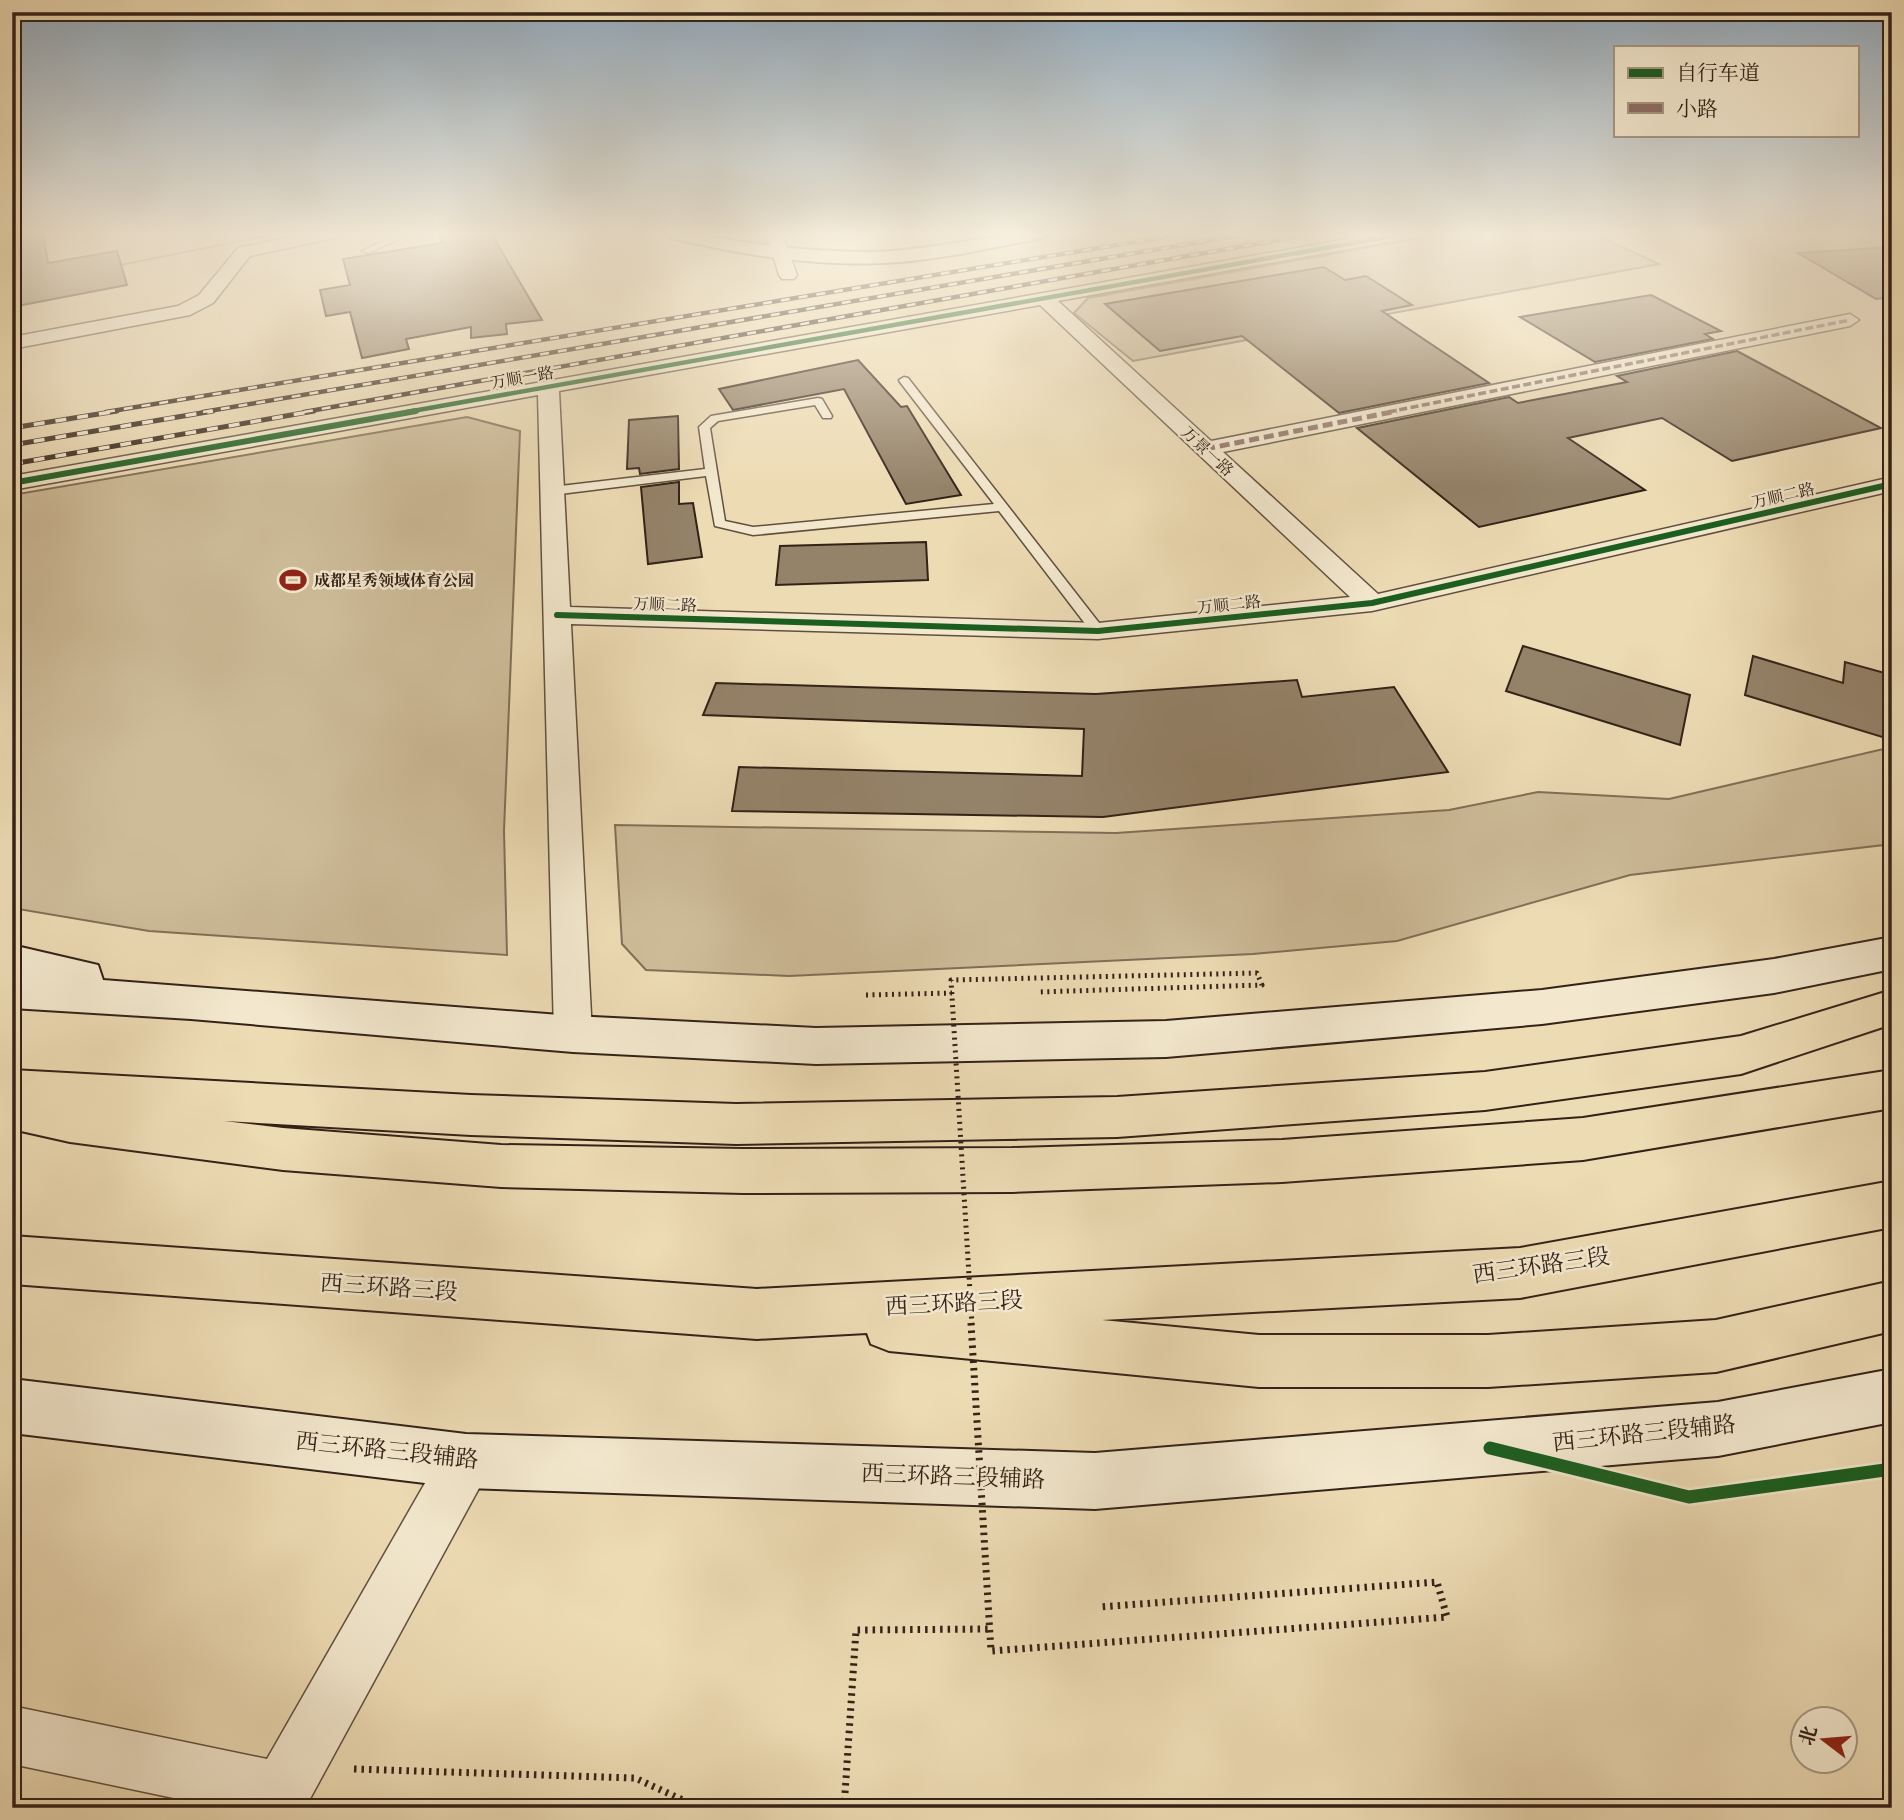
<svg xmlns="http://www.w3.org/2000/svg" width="1904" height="1820" viewBox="0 0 1904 1820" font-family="'Libre Caslon Text','Noto Serif SC',serif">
	<rect width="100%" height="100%" fill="#eddbb4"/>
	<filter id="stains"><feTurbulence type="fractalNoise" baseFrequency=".00286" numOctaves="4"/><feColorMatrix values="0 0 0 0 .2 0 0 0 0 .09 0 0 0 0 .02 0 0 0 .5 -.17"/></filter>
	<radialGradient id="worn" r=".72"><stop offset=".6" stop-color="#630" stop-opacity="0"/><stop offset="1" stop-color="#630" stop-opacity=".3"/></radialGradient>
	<path fill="#cebc99" stroke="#816f58" stroke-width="2" d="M1448,233H1592L1659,264L1133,361L1074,313L1088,298Z
		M467,417L520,431L504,831L507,955L149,931L12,908V495Z
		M1892,747V844L1630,875L1397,941L1253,954L789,976L646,970L622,944L615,825L1116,833L1449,810L1538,792L1669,799Z"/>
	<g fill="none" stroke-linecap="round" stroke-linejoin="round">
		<path fill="#7d6b56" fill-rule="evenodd" d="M276,233H285L109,268L107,267Z"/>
	</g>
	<path fill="#948269" stroke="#342218" stroke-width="2" d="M12,233H43L48,263L117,251L127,285L12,307Z
		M464,233H491L542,320L506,324L507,334L471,338V327L406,339L409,349L362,358L350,312L326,316L320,290L350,285L343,259L442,243L439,237Z
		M1892,247V297L1876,299L1798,253Z
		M1324,267L1345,280L1366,276L1412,305L1382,311L1489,383L1339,413L1242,336L1160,351L1105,304Z
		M1651,295L1721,331L1705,334L1713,339L1595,362L1520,317Z
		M1737,351L1881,428L1732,461L1662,418L1568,438L1645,490L1479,527L1357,428L1509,397L1518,403L1627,382L1617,376Z
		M858,360L901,407L907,406L961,495L906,504L844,389L733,410L719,389Z
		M678,416L679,469L640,474L639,468L627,469L629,420Z
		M679,482V504L693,503L702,557L648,564L641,487Z
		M926,542L928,580L776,585L780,546Z
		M1523,646L1690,695L1680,745L1506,691Z
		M1753,656L1843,683L1845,662L1892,675V740L1745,695Z
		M1297,680L1302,697L1394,687L1448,772L1103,817L732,811L739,767L1082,776L1084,729L703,715L716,683L1096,694Z"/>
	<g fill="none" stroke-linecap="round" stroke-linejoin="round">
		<defs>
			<path id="service" d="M400,233H411L369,253L362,251Z
				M904,377L908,378L1103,628V634H1093L999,511L753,535L715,526L706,476L552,495L546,491L552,487L705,469L699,427L711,416L818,398L822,399L832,416L831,418H823L815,405L718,421L710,428L725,521L753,527L994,504L900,382L899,380Z"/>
			<path id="minor" d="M310,233H341L339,237L250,256L213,303L190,315L12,349V337L178,306L199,295L238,248Z
				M766,233H782L797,275L794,279H782L779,275Z
				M1381,233H1417L1409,238L1058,301L1211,441L1850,314L1859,320L1850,326L1223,452L1378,594L1892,477V491L1372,611L1098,639L571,624L592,1034L587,1046L573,1050L559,1046L554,1034L538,395L12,490V476ZM1040,305L1350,597L1098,623L570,607L559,391Z
				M466,1436L484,1443L491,1461L484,1479L305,1808H221L12,1764V1706L267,1759L448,1443Z"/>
			<path id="tertiary" d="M663,233C696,233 726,240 758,244C795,249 833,252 870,252C932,251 990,233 1051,233L1042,238C995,247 948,258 900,262C823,268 746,256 672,238Z"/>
			<path id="secondary" d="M1892,937V969L1774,993L1542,1024L1166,1057L816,1064L573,1052L191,1019L12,1008V945L98,965L103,980L573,1016L816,1028L1166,1021L1542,990L1774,959Z
				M1892,1369V1422L1718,1456L1095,1509L466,1488L12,1433V1379L466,1434L1095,1453L1718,1402Z"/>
			<path id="trunk" d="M1892,990V1024L1741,1074L1485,1110L1117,1137L736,1144L471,1135L224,1121L283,1128L501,1145L743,1149L1012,1148L1282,1140L1583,1118L1892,1070V1108L1583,1160L1282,1182L1012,1192L743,1193L501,1187L283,1170L70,1142L12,1129V1070L471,1095L736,1104L1117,1097L1485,1072L1741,1036Z
				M1892,1181V1227L1520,1298L1102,1320L1259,1335H1488L1716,1320L1892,1281V1331L1716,1372L1488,1387H1259L889,1351L871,1344L867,1333L757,1339L12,1284V1236L757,1289L1520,1248Z"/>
		</defs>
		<use href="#service" stroke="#62503f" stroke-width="3"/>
		<use href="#minor" stroke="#62503f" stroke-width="3"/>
		<use href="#tertiary" stroke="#62503f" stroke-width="4"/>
		<use href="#secondary" stroke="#342218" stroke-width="4"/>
		<use href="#trunk" stroke="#342218" stroke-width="4"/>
		<path stroke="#342218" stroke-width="5" stroke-dasharray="2 4.5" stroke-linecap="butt" d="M866,995L952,993"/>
		<path stroke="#342218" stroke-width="7" stroke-dasharray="2.5 5" stroke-linecap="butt" d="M354,1769L635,1778L700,1808
			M844,1808L856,1630L989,1629"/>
		<use href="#service" fill="#f3e8ce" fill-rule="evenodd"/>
		<use href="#minor" fill="#f3e8ce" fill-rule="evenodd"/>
		<use href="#tertiary" fill="#f3e8ce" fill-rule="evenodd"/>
		<use href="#secondary" fill="#f3e8ce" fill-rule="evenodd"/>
		<use href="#trunk" fill="#eddbb4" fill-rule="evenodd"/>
		<defs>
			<path id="rail-far1" d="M106,412L1189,233
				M203,412L1253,233
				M304,412L1318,233"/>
			<path id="rail" d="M12,428L117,411
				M12,445L213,411
				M12,464L314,411"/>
		</defs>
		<use href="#rail-far1" stroke="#342218" stroke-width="4.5"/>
		<use href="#rail" stroke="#342218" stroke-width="5"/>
		<use href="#rail-far1" stroke="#f3e8ce" stroke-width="2.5" stroke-dasharray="9" stroke-linecap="butt"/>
		<use href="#rail" stroke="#f3e8ce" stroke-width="3.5" stroke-dasharray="11" stroke-linecap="butt"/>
		<path stroke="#342218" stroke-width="5" stroke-dasharray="2 4.5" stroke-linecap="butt" d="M972,1325L951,980L1257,973L1262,985L1038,992"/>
		<path stroke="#342218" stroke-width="7" stroke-dasharray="2.5 5" stroke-linecap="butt" d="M971,1323L991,1651L1447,1617L1437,1582L1099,1607"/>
		<path stroke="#8d6e63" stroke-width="3.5" stroke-dasharray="8 3.5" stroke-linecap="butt" d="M1388,412L1850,320"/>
		<path stroke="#8d6e63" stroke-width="5" stroke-dasharray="10 5" stroke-linecap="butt" d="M1205,449L1397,411"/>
		<defs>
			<path id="cycleway-far2" d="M407,412L1409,233"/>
			<path id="cycleway-far1" d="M12,483L416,411
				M557,615L1098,631L1372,603L1892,484"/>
			<path id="cycleway" d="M1490,1448L1689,1497L1892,1469"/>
		</defs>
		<use href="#cycleway-far2" stroke="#f3e8ce" stroke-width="7"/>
		<use href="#cycleway-far1" stroke="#f3e8ce" stroke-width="9"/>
		<use href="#cycleway" stroke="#f3e8ce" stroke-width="18"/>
		<use href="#cycleway-far2" stroke="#1b5e20" stroke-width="4.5"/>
		<use href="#cycleway-far1" stroke="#1b5e20" stroke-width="6"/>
		<use href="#cycleway" stroke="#1b5e20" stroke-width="13"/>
	</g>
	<linearGradient id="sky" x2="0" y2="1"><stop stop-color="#91aabe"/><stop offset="0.48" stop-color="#f7efdd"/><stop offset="1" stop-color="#f7efdd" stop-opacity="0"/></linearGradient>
	<rect width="1904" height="488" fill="url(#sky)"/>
	<defs>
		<symbol id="stadium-bare" viewBox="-9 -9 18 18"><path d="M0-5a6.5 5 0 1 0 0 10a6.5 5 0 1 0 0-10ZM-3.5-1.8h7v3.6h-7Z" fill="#8f2418" stroke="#f3e8ce" stroke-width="2.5" paint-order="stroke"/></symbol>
	</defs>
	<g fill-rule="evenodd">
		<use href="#stadium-bare" x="274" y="561" width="38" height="38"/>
	</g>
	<g text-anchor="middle" stroke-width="5" stroke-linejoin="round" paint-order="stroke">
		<g font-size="16" fill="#342218" stroke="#f3e8ce">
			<text transform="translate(522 377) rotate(-10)" y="6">万顺一路</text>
			<text transform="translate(1208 451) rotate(43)" y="6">万景一路</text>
			<text transform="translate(1783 495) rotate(-13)" y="6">万顺二路</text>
			<text transform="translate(665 604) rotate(2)" y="6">万顺二路</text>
			<text transform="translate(1229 604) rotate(-6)" y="6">万顺二路</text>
		</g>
		<g font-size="16" font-weight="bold" fill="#342218" stroke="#f3e8ce" text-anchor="start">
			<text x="314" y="586">成都星秀领域体育公园</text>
		</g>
		<g font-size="23" fill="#342218" stroke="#f3e8ce">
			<text transform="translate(1541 1265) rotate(-8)" y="8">西三环路三段</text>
			<text transform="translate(389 1287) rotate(4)" y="8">西三环路三段</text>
			<text transform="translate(954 1303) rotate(-3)" y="8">西三环路三段</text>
			<text transform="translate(1644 1433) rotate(-6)" y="8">西三环路三段辅路</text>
			<text transform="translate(387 1450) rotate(6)" y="8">西三环路三段辅路</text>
			<text transform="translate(953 1476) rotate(2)" y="8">西三环路三段辅路</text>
		</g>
	</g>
	<rect width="1904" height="1820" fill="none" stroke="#eddbb4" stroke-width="42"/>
	<rect x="14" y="14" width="1876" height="1792" fill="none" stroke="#342218" stroke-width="3.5"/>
	<rect x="21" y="21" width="1862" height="1778" fill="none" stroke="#342218" stroke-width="2"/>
	<rect x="1614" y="46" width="245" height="91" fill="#f3e8ce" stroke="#a79985" stroke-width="2"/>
	<rect x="1628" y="68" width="35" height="10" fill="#1b5e20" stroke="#a79985" stroke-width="2"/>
	<text x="1676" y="80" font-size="21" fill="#342218">自行车道</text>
	<rect x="1628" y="103" width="35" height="10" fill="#8d6e63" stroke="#a79985" stroke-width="2"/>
	<text x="1676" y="116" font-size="21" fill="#342218">小路</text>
	<g transform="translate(1824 1740) rotate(286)"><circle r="33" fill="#f3e8ce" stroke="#a79985" stroke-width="2"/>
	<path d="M0-5L12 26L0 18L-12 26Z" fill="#8f2418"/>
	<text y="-10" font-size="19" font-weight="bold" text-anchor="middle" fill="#342218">北</text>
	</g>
	<rect width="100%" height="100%" filter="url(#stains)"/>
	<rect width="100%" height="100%" fill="url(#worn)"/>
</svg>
